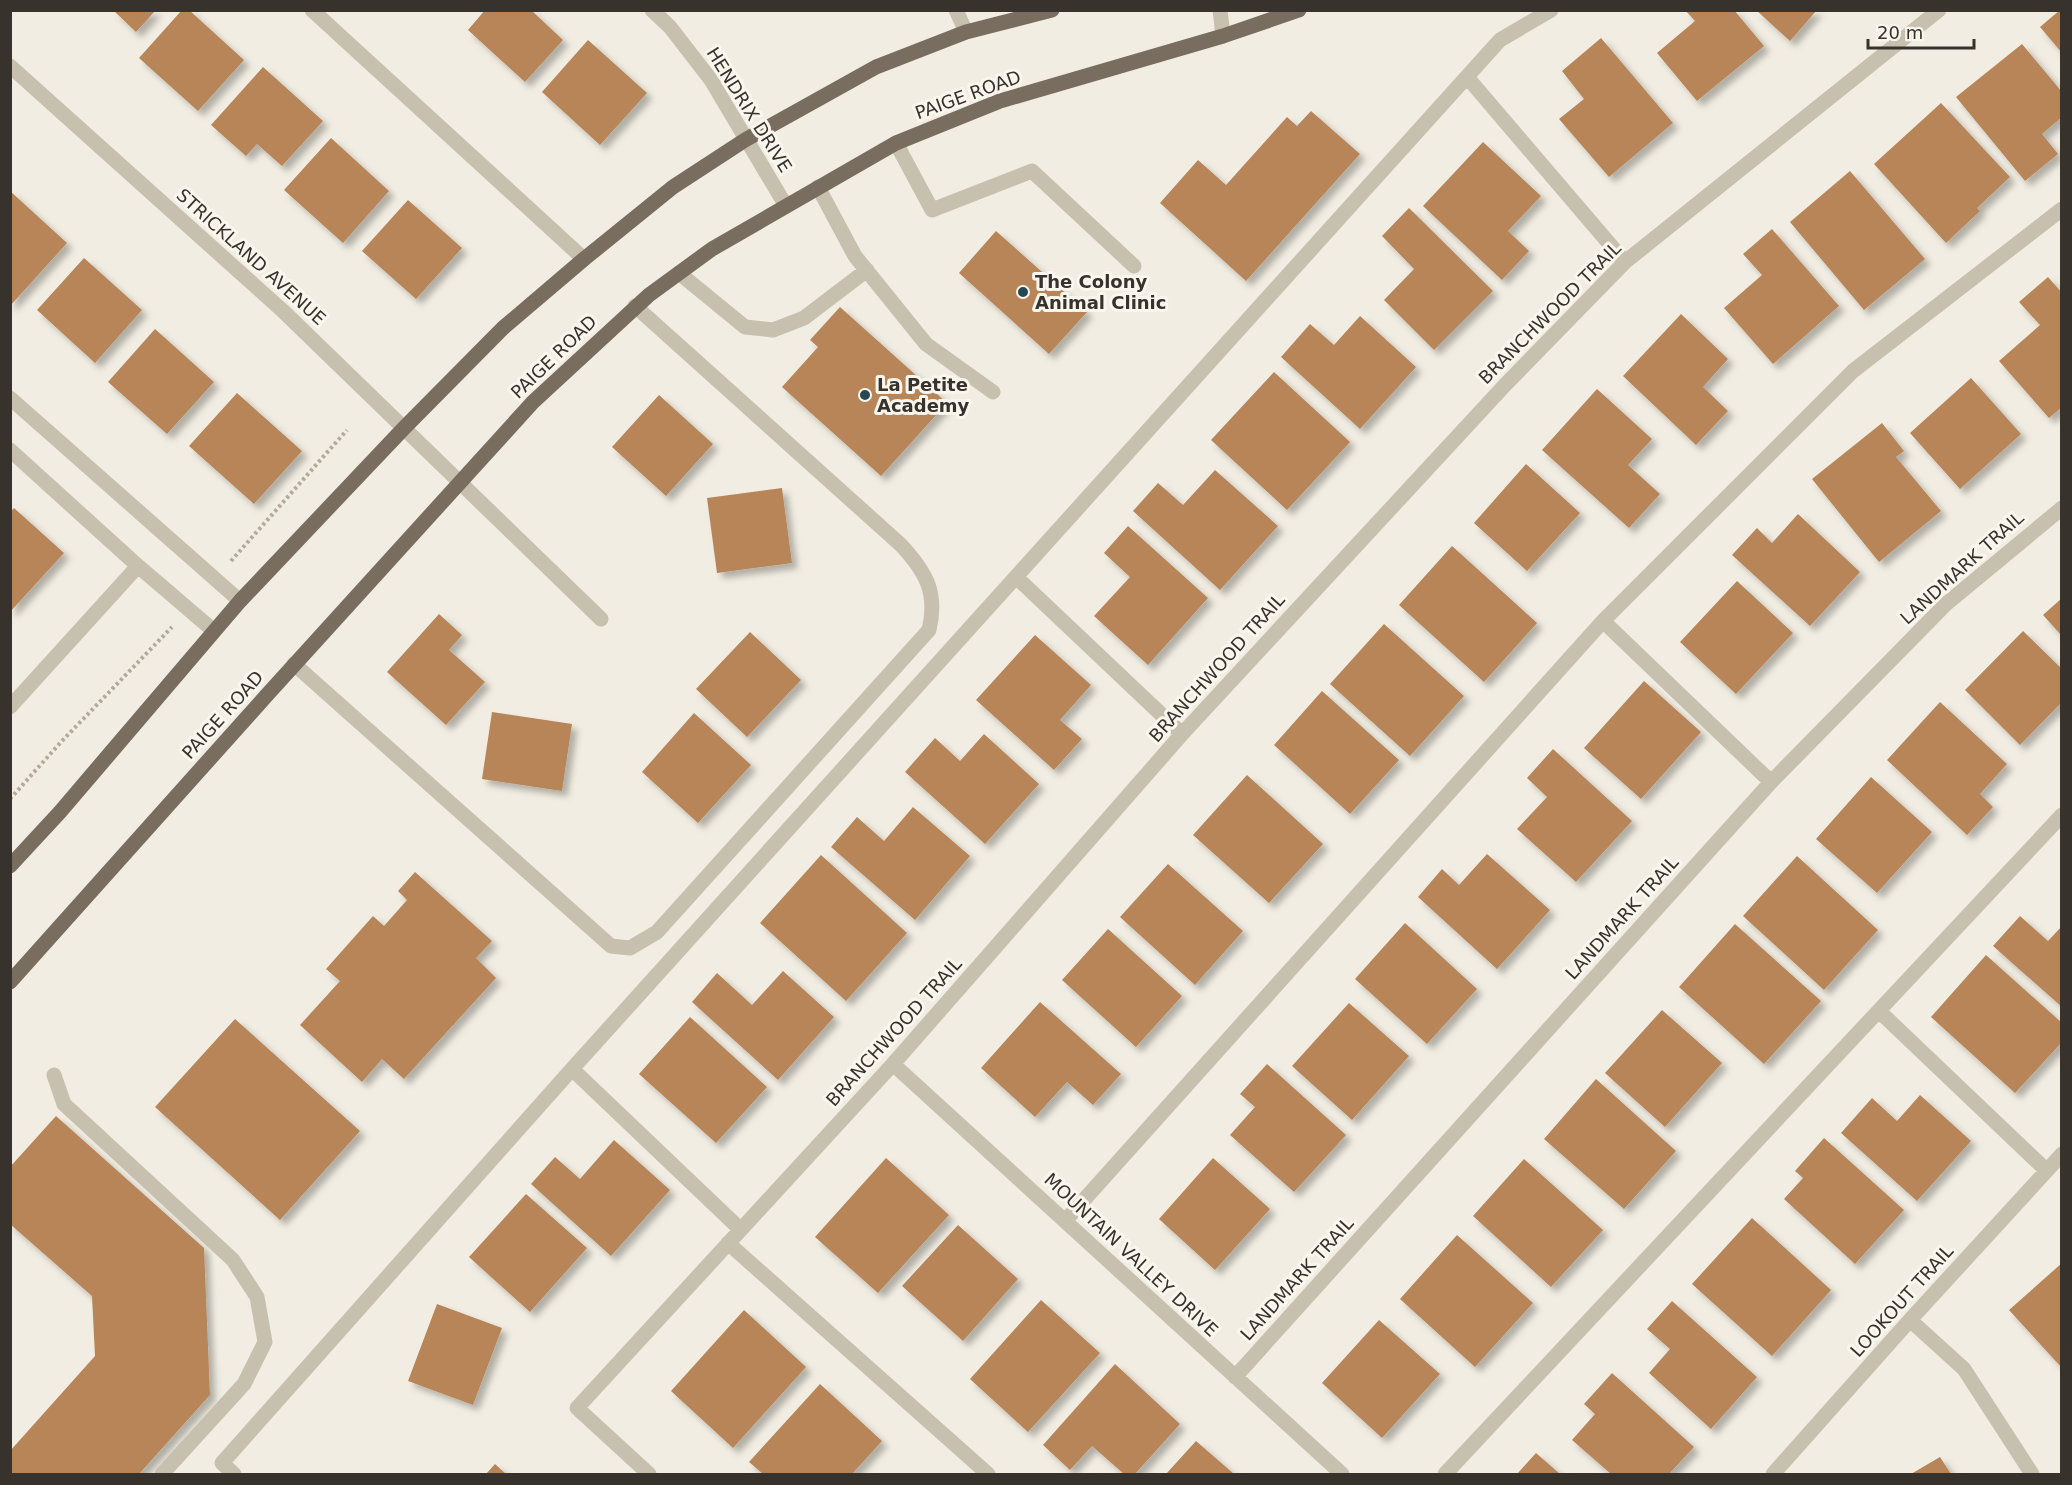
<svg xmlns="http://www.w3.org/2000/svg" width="2072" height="1485" viewBox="0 0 2072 1485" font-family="'DejaVu Sans',sans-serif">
	<defs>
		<filter id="shadow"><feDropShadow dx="5.5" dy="5.5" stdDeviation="3" flood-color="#0004"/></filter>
	</defs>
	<rect width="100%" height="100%" fill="#f1ede2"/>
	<path fill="#b88559" filter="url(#shadow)" d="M113,10H156L136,32Z
		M182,10H189L244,60L198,111L139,58Z
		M485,10H531L563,40L525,82L468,30Z
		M1685,10H1734L1764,46L1697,101L1657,53L1695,21Z
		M1756,10H1817L1790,41Z
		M2060,10H2062V53L2040,27Z
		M1601,38L1673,123L1609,177L1559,119L1584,99L1562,71Z
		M588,40L647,93L600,145L542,92Z
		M2022,44L2062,92V117L2042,134L2058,154L2025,181L1956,97Z
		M263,67L323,121L282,166L257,144L246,156L211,125Z
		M1941,103L2010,177L1977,208L1980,211L1946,243L1874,164Z
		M1311,111L1360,154L1246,281L1160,203L1198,160L1226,185L1287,117L1297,126Z
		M331,138L389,191L343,243L284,190Z
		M1483,142L1541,196L1508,231L1529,251L1502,280L1423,206Z
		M1850,171L1925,259L1864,310L1790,222Z
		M10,191L67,243L10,306Z
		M408,200L462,248L416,299L362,251Z
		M1409,208L1493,291L1434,350L1384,300L1414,269L1382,236Z
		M1772,229L1839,306L1773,364L1724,308L1762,275L1743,254Z
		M996,231L1087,312L1049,354L959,273Z
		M84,258L142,310L95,363L37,310Z
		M2048,277L2062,293V407L2049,418L1999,361L2040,325L2019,302Z
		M840,307L947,403L881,476L782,387L818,347L810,340Z
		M1681,314L1728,359L1703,387L1728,411L1696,445L1623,376Z
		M1360,316L1416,367L1360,429L1281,357L1310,324L1334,345Z
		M155,329L214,382L167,434L108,382Z
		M1274,372L1350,442L1287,510L1211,440Z
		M1971,378L2021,434L1960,489L1910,433Z
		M1597,389L1652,439L1628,465L1660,494L1629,528L1542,450Z
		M237,393L302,451L254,504L189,446Z
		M659,395L713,444L666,496L612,447Z
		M1882,423L1904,451L1896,457L1941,511L1879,562L1812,479Z
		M1526,464L1580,513L1527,571L1474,523Z
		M1215,470L1278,526L1220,590L1133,511L1158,483L1183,505Z
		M782,488L792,563L717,573L707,498Z
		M14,508L64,553L10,612V512Z
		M1798,514L1860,572L1810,626L1732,555L1757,528L1772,543Z
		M1128,526L1208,598L1148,665L1094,616L1130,577L1104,553Z
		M1452,546L1537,623L1484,682L1399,605Z
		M1737,581L1793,633L1736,694L1680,642Z
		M2062,598V636L2043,615Z
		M439,614L462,635L449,650L485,682L446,725L387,672Z
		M1384,624L1464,696L1410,756L1330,684Z
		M2023,631L2062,669V702L2020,745L1965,690Z
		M750,632L801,680L747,737L696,689Z
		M1035,635L1091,685L1060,720L1082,739L1054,770L976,700Z
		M1644,681L1701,732L1641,799L1584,748Z
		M1322,691L1399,760L1350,814L1274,745Z
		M1940,702L2007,764L1980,794L1993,807L1967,835L1887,760Z
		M492,712L572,724L562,791L482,779Z
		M694,713L751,765L698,823L642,772Z
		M984,734L1039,784L985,844L905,772L935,738L960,761Z
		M1553,749L1632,821L1576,882L1517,829L1547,797L1527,778Z
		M1247,775L1323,844L1269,903L1193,835Z
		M1871,777L1932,832L1877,893L1816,839Z
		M913,807L970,856L915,920L831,847L857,817L884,841Z
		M1487,854L1550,910L1497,969L1418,897L1442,869L1459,885Z
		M821,855L907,933L846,1001L760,923Z
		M1797,856L1878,930L1824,990L1743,916Z
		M1168,864L1243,931L1195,985L1120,917Z
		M415,872L492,941L476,958L496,978L404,1079L382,1059L362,1082L300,1025L340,981L326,969L373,916L384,926L407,900L398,891Z
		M2020,916L2048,941L2062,926V1007L1993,946Z
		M1405,923L1477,989L1427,1044L1355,979Z
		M1735,924L1821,1001L1764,1064L1679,987Z
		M1108,929L1182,996L1136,1047L1062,980Z
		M1986,955L2062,1023V1042L2015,1093L1931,1017Z
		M783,971L834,1017L778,1080L692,1002L717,973L752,1005Z
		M1040,1002L1121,1074L1093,1105L1067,1082L1035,1117L981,1068Z
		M1349,1003L1409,1056L1352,1120L1292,1066Z
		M1662,1010L1722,1063L1665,1127L1605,1073Z
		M690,1017L767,1087L716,1143L639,1074Z
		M235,1019L360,1131L280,1220L155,1107Z
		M1267,1064L1346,1135L1294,1192L1230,1135L1255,1107L1240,1094Z
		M1596,1079L1676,1151L1624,1209L1544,1139Z
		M1920,1095L1971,1141L1917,1201L1841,1133L1872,1098L1897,1121Z
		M56,1116L204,1248L210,1395L139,1474H10V1451L95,1356L92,1296L10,1224V1167Z
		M1824,1138L1904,1210L1855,1264L1784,1199L1803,1178L1795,1171Z
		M614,1140L670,1190L611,1256L531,1184L555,1157L580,1179Z
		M886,1158L949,1215L878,1293L815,1237Z
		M1213,1158L1270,1209L1215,1270L1159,1219Z
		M1524,1159L1603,1230L1551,1287L1473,1216Z
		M526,1194L587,1248L530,1312L469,1257Z
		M1752,1218L1831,1290L1772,1356L1692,1284Z
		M958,1225L1018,1279L963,1341L902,1286Z
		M1457,1235L1533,1303L1475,1367L1400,1299Z
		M2062,1263V1368L2009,1310Z
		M1041,1300L1100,1353L1028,1432L970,1379Z
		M1672,1301L1757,1377L1711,1429L1649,1373L1670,1349L1647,1329Z
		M437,1304L502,1328L473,1405L408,1381Z
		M744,1310L806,1367L733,1448L671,1391Z
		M1379,1320L1440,1374L1382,1438L1322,1383Z
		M1115,1364L1180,1424L1135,1474H1124L1092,1446L1070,1470L1043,1445Z
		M1612,1373L1694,1447L1669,1474H1611L1572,1440L1595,1414L1584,1404Z
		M820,1384L882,1441L852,1474H763L749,1462Z
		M1196,1441L1234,1474H1166Z
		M1536,1453L1560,1474H1517Z
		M1940,1457L1951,1474H1911Z
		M495,1464L506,1474H486Z"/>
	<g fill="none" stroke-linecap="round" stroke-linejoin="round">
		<path stroke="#b4aa99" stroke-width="4" stroke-dasharray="3 3" stroke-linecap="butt" d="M231,561L347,430
			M10,799L61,742L172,627"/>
		<path stroke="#c8c0af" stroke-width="15" d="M312,10L584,259
			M652,10L670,27L711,80L786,206
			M956,10L966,32
			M1220,10L1223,36
			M10,66L283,311L601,619
			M1467,77L1625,262
			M896,143L932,210L1032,171L1134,266
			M818,187L855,256L926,344L993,392
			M679,273L745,327L773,330L804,318L867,270
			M10,398L240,601
			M10,450L138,566
			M1016,577L1182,734
			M1603,621L1771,782
			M294,664L611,946L630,948L657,932L929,630C938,593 926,572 901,545L635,306
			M10,707L138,566L214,631
			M1879,1011L2046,1170
			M893,1064L1342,1474
			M572,1069L1500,40L1551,10
			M54,1075L64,1104L233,1260L257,1297L265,1342L244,1384L162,1474
			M1065,1221L1603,621L1853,371L2062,209
			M728,1243L988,1474
			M1910,1320L1964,1369L2032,1474
			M1235,1377L1771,782L1946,604L2062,508
			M234,1474L222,1463L572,1069L740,1229
			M649,1474L577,1408L893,1064L1182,734L1505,385L1625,262L1939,10
			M1445,1474L2062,815
			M1773,1474L1910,1320L2062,1154"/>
		<path stroke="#786d5f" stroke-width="15" d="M10,866L60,812L240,601L405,427L503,328L584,259L673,187L745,140L876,67L966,32L1052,10
			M10,982L266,696L533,402L649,295L712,249L896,143L1000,101L1223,36L1299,10"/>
	</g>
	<g fill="#264754" stroke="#f9f6ee" stroke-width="2">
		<circle cx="1023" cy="292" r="6"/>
		<circle cx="865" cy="395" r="6"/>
	</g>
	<g text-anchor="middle" stroke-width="6" stroke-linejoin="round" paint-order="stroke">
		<g font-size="18" fill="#38322c" stroke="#f9f6ee">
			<text transform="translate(968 95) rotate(-20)" y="6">PAIGE ROAD</text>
			<text transform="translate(749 110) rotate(58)" y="6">HENDRIX DRIVE</text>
			<text transform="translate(251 257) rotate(42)" y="6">STRICKLAND AVENUE</text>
			<text transform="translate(1550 313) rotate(-45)" y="6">BRANCHWOOD TRAIL</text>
			<text transform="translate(554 357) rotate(-44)" y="6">PAIGE ROAD</text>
			<text transform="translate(1962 568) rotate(-42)" y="6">LANDMARK TRAIL</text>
			<text transform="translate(1217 668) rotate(-48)" y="6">BRANCHWOOD TRAIL</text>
			<text transform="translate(223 715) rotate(-48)" y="6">PAIGE ROAD</text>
			<text transform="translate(1622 918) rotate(-48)" y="6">LANDMARK TRAIL</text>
			<text transform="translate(894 1032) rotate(-48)" y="6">BRANCHWOOD TRAIL</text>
			<text transform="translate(1131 1255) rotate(43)" y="6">MOUNTAIN VALLEY DRIVE</text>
			<text transform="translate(1297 1279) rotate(-48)" y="6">LANDMARK TRAIL</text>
			<text transform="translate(1902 1301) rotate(-48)" y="6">LOOKOUT TRAIL</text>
		</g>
		<g font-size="18" font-weight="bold" fill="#38322c" stroke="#f9f6ee" text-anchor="start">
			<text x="1035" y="288">The Colony<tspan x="1035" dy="21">Animal Clinic</tspan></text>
			<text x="877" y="391">La Petite<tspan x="877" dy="21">Academy</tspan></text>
		</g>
	</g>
	<rect width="2072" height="1485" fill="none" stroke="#38322c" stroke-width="24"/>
	<path d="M1868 39v9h106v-9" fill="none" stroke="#38322c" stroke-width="3"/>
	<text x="1877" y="39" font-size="18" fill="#38322c" stroke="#f9f6ee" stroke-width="4.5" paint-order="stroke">20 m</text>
</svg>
